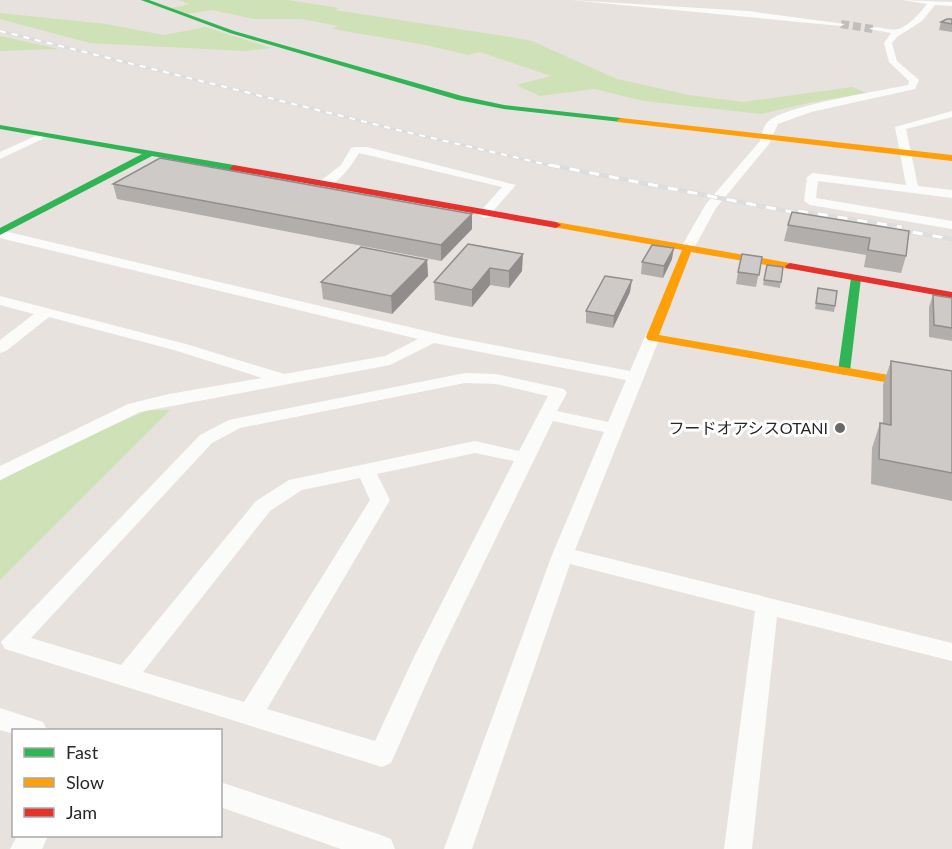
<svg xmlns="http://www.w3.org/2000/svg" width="952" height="849" viewBox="0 0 952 849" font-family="Lato,'Noto Sans JP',sans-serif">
	<rect width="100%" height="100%" fill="#e7e2de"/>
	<path fill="#cfe1b7" d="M178,0H288L339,8L335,10L517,38L532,41L617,79L689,95L743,102L852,87L867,93L813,102L761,114L644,101L594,89L540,96L516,85L551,76L480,52L468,55L421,44L332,29L338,26L302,19H254L212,10L187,14L171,8L190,4Z
		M0,13L106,24L164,35L205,27L271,48L244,51L90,43L0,19Z
		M0,36L59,49L0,51Z
		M148,410H170L0,580V481L66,446Z"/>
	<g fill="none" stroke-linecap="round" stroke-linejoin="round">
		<path stroke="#c1bdba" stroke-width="8" stroke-dasharray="8 4" stroke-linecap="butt" d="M841,24L873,29"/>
		<path fill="#fbfbfa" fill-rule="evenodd" d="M570,0L748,11L845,24L841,26Z
			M902,0L952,2V6L935,5L922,21L897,37L892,43L897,61L919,80L915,89L811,112L778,124L769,144L716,208L692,252H682L680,249L706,204L760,141C762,134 763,125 770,120C790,105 879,91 908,85L909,81L889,62L884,43L891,33L869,29C878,24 888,32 898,29C909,26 920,13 927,4Z
			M952,111V117L906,129L918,186L952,190V198L818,181L816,198L952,221V229L810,205L804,201L807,177L813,173L906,185L895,127Z
			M42,133L51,135L0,159V152Z
			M355,147H367L516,185L488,217L484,218L478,214L502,187L359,153C351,166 335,190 319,188V182L341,165L351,148Z
			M0,230L447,336L630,371L646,334H658L660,337L575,550L952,643V661L777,617L752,849H724L755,611L570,564L472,849H444L552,555L604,432L553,421L438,657L391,763L382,767L5,649L1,642L200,435L229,420L465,373L496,374L564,389L567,393L557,411L608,422L626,380L434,343L390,365L140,412L0,480V466L128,404L169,394L262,378L174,350L49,317L6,351L0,353V340L34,314L0,305V296L186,344L284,374L385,356L418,339L0,238ZM465,383L496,384L548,396L519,451L475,441L289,480L256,501L121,665L31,638L212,443L240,428ZM475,453L514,461L414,657L375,741L267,709L390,500L377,474ZM360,478L370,500L244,702L143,672L270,511L302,490Z
			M0,708L43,722L47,730H14V734L0,730Z
			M220,782L381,835L391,839L395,849H341L220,807Z
			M17,836H48L42,849H10Z"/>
		<path fill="#30b455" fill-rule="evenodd" d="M141,0H149L234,31L462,96L504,105L621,118L625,120L621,122L504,109L458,100L230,33Z
			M0,125L234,165L238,168L234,171L152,156L0,235V228L142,154L0,129Z
			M856,275L861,278L850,371L844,375L838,371L851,278Z"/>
		<path fill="#ff9f0a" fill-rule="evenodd" d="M621,118L952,155V161L618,122L617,120Z
			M556,222L790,263L795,266L790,269L691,252L659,335L952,386V394L648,340L646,337L682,250L553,227L551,225Z"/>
		<path fill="#e5322d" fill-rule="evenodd" d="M234,165L556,222L561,225L556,228L231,170L230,168Z
			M790,263L952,292V298L786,268L785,266Z"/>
		<defs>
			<path id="rail-far1" d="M0,31L402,131L557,167"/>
			<path id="rail" d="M550,165L807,215
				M798,211L902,227
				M893,229L952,239"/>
		</defs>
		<use href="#rail-far1" stroke="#ddddde" stroke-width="3"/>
		<use href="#rail" stroke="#ddddde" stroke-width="4.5"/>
		<use href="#rail-far1" stroke="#fff" stroke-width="2" stroke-dasharray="6" stroke-linecap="butt"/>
		<use href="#rail" stroke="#fff" stroke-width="3" stroke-dasharray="10" stroke-linecap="butt"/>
	</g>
	<path fill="#b1aeac" d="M952,19V32L939,30L941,22Z
		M113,184L472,229L441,261L117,199Z
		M788,225L909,231L906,256L901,273L864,267L866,255L784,241Z
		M468,244L522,271L509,288L490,285L472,307L435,300L434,282Z
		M762,257L756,287L736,284L738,272Z
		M672,259L663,278L641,274L642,262Z
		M427,260L428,276L392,314L323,299L321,282Z
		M767,265L783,267L780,288L763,285Z
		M818,288L835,306L834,312L815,309Z
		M630,292L613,328L586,323V311Z
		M933,295L952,298V341L929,337V307Z
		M891,361L952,371V501L871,484L872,448L880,423H883V385Z"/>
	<path fill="#908d8c" d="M472,214V229L441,261V245Z
		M674,248L672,259L663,278L664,266Z
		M523,254L522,271L509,288V271Z
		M427,260L428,276L392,314L391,296Z
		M490,268V285L472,307V290Z
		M632,280L630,292L613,328L614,316Z"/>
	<path fill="#cecac8" stroke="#908d8c" stroke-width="1.5" d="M947,19H952V24L941,22Z
		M160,158L472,214L441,245L113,184Z
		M792,212L909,231L906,256L868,250L870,238L788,225Z
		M468,244L523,254L509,271L490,268L472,290L434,282Z
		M652,245L674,248L664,266L642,262Z
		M361,247L427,260L391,296L321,282Z
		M742,254L762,257L759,275L738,272Z
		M767,265L783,267L781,282L764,280Z
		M605,276L632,280L614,316L586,311Z
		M818,288L837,291L835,306L816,303Z
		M933,295L952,298V328L934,325Z
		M891,361L952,371V473L879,459L880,423L891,425Z"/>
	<circle fill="#6b6968" stroke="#fff" stroke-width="2" cx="840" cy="428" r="6"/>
	<g text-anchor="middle" stroke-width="6" stroke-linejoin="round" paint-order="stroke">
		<g font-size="16" fill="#282828" stroke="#fff" text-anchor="end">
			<text x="828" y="434">フードオアシスOTANI</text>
		</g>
	</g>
	<rect x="12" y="729" width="210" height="108" fill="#ffffff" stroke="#a9a9a9" stroke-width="1.5"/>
	<rect x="24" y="748" width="30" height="9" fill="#30b455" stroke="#a9a9a9" stroke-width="1.5"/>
	<text x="66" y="759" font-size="18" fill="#282828">Fast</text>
	<rect x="24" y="778" width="30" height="9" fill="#ff9f0a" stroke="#a9a9a9" stroke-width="1.5"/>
	<text x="66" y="789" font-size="18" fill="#282828">Slow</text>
	<rect x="24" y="808" width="30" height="9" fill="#e5322d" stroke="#a9a9a9" stroke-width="1.5"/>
	<text x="66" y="819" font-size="18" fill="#282828">Jam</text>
</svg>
